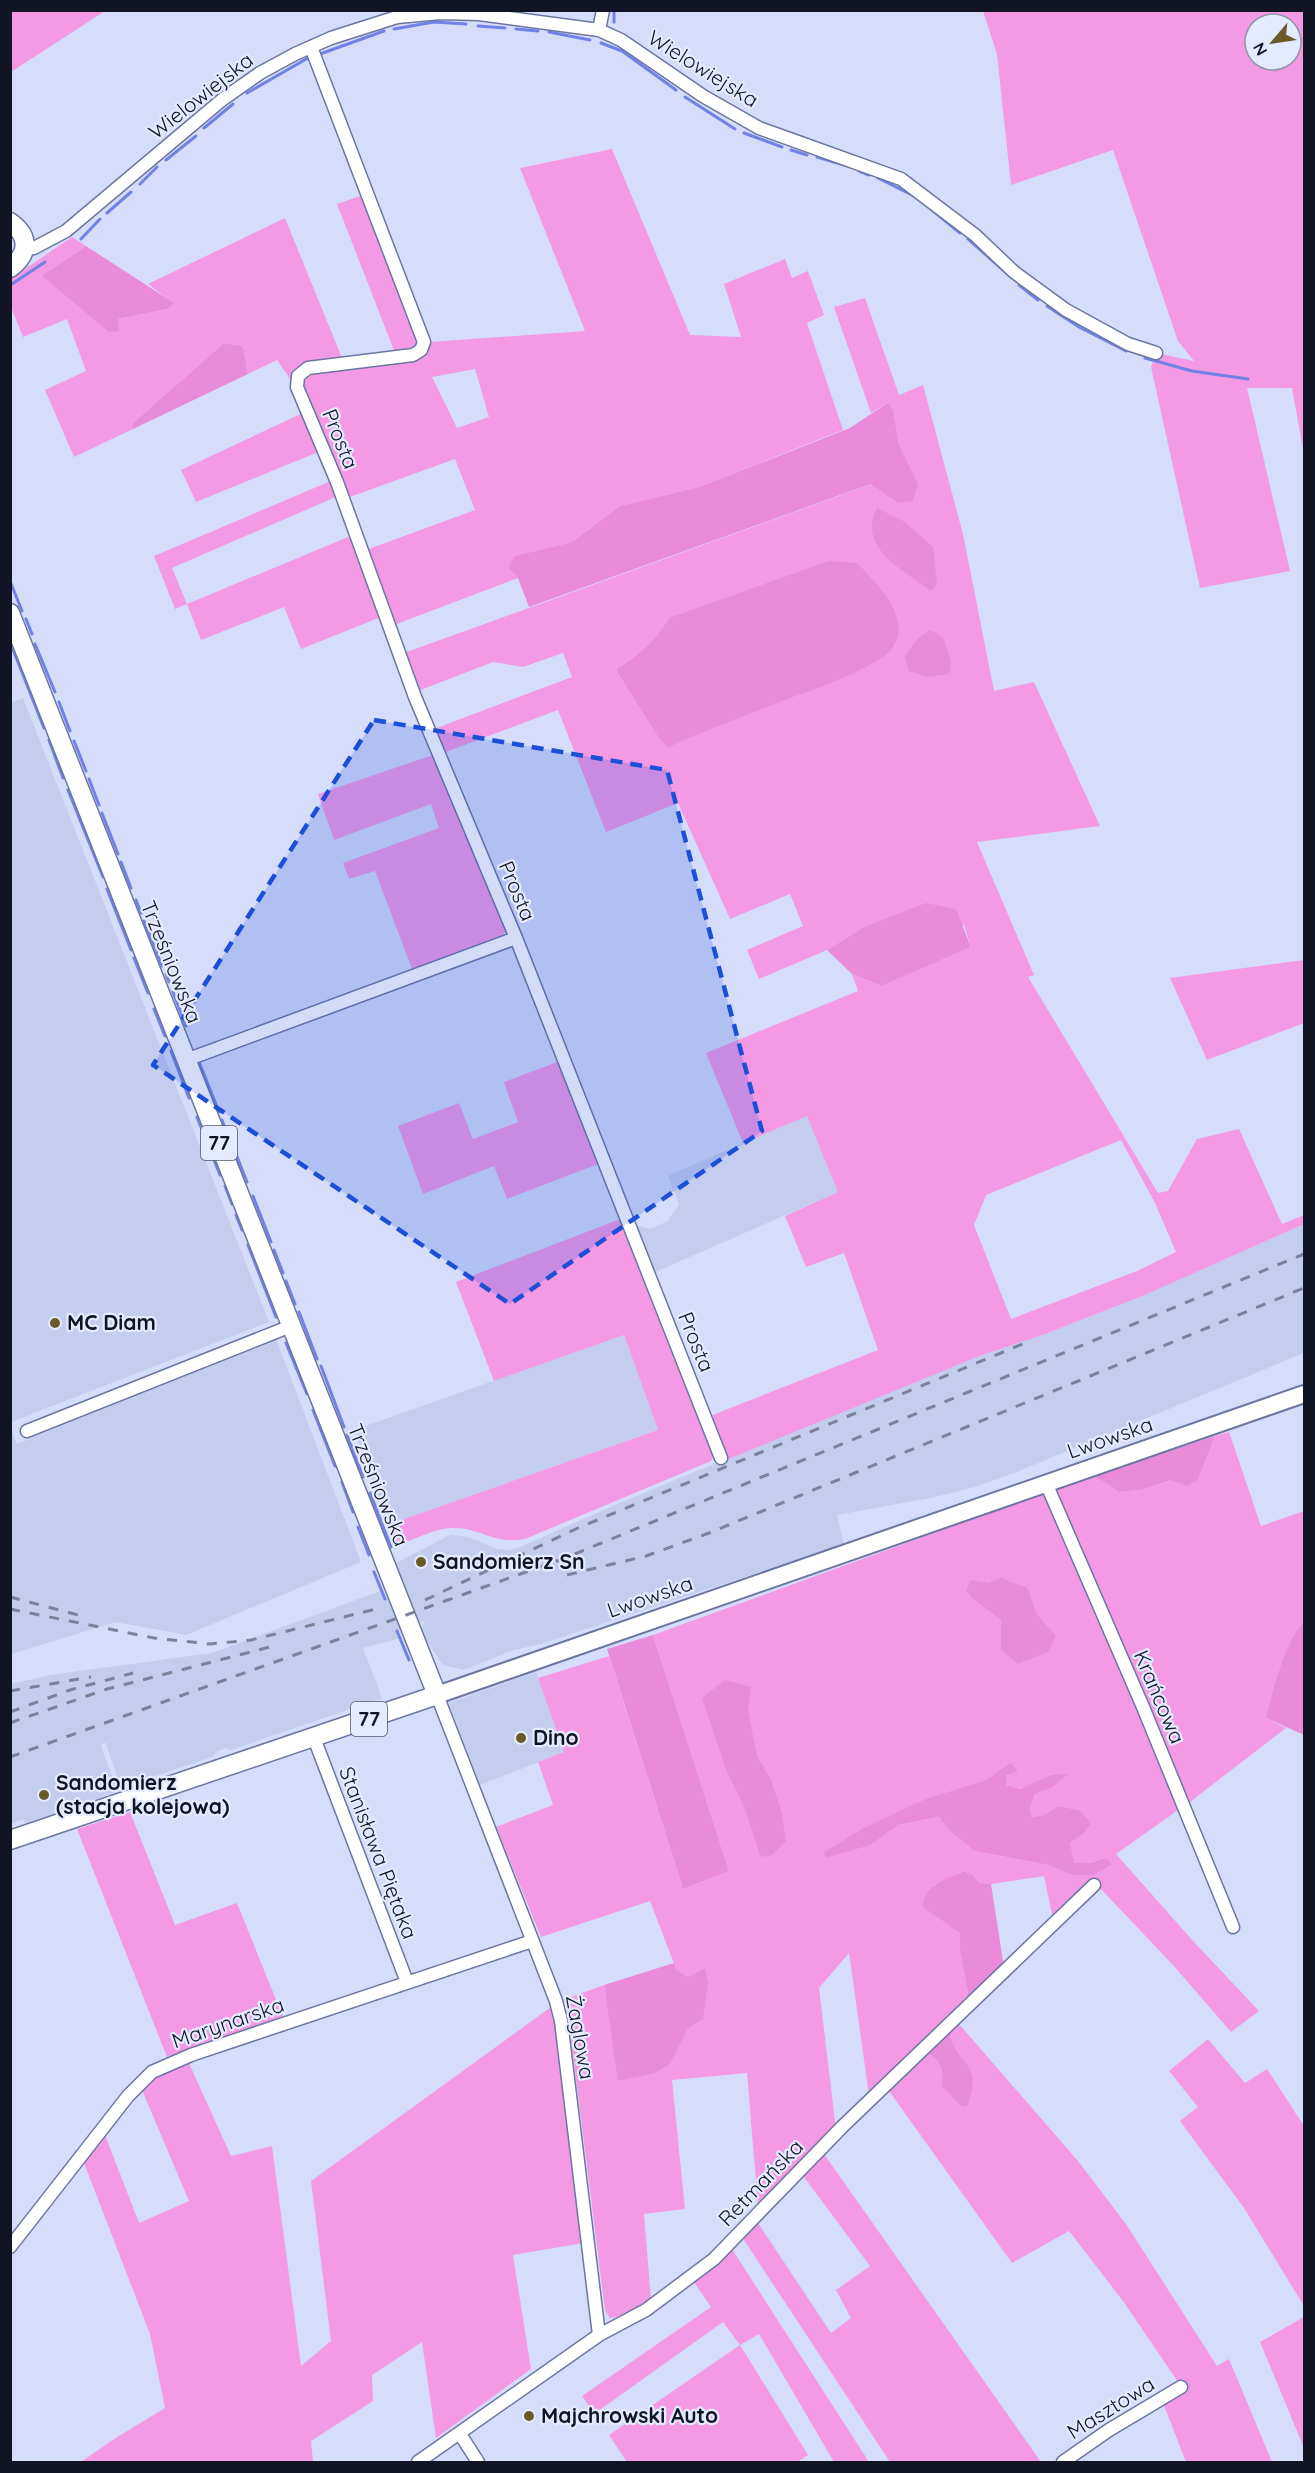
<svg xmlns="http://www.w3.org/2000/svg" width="1315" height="2473" viewBox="0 0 1315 2473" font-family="Quicksand,sans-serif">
	<rect width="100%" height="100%" fill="#d5ddfa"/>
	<path fill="#c4cdee" d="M23,698L269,1322L11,1422L10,703Z
		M807,1115L838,1192L653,1273L633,1224L650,1229L668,1221L679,1204L668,1176Z
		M1304,1224V1353L1014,1473L975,1487L935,1497L837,1515L844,1544L541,1644L514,1650L464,1670L443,1665L421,1632L424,1621L398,1631L401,1638L363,1648L382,1698L231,1750L225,1748L216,1752L214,1756L121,1788L106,1744L111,1741L101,1745L117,1791L26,1826L23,1819L11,1824V1684L50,1675L212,1653L383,1590L387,1599L407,1591L396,1563L450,1535L468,1537L498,1549L509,1550L518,1548L615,1505L859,1404L1015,1342L1045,1334L1145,1295Z
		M624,1335L658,1430L387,1525L354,1430Z
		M276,1339L361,1562L186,1635L116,1622L11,1654V1428L17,1444Z
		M536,1672L564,1752L480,1785L449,1703Z"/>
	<path fill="#f49ae4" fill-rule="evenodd" d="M11,10H105V11L11,72Z
		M983,11H1304V454L1292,388H1247L1290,571L1200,588L1151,367L1156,353L1194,361L1178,341L1113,150L1011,185L997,54ZM1255,24H1291V60H1255Z
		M612,149L690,335L741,337L724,284L785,259L792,278L808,271L824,315L807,323L843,430L699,487L620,506L572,542L514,556L508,568L518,578L394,625L366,550L475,510L455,459L347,498L300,383L304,375L325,367L422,358L430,342L585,331L520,168ZM475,369L489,417L457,428L432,377Z
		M363,195L418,344L414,350L395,353L337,204Z
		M285,218L342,358H325L304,364L295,386L277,360L248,374L243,346L224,343L133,423V429L74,457L45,390L86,371L67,319L23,337L11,307L10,279L72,237L86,246L43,276L118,331V319L168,309L173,303L148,284Z
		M865,298L899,395L923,385L963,534L994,691L1034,682L1100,826L977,842L1034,975L1028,977L1158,1193L1168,1191L1197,1139L1239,1129L1282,1224L1304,1215V1224L1145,1295L1045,1334L982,1355L726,1460L710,1416L878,1350L844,1253L806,1267L785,1216L838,1192L807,1116L743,1143L706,1053L858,991L852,974L882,986L971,947L964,925L862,928L827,950L759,979L747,950L803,926L790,894L730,919L678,803L606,832L558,710L443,753L434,729L572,677L563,653L523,667L493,662L418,691L404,653L872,484L898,503L918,484L899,444L893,410L889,402L871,413L834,307ZM895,613L898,634L895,645L668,748L658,737L616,670C641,650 651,648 669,618ZM1121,1140L1155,1203L1176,1252L1137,1271L1011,1319L974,1225L986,1195Z
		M305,412L321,451L196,502L181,470Z
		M333,480L338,496L172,568L187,604L353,535L381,617L301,649L284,607L201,640L187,604L175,609L154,556Z
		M433,755L507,930L500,938L412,969L375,871L349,879L343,863L439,828L431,804L334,840L318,794Z
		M1304,960V1023L1207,1060L1170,978Z
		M560,1061L601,1163L507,1199L494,1166L423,1194L398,1126L459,1103L473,1139L518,1122L504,1082Z
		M623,1218L715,1452L711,1461L525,1539C493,1545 480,1527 452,1528C435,1528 414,1540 398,1545L387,1525L658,1430L624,1335L494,1381L456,1282Z
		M1229,1432L1261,1526L1304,1511V1621C1285,1641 1272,1691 1266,1718L1286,1728L1186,1805L1051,1489L1094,1476L1119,1492L1141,1490L1171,1480H1198L1215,1436Z
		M1047,1492L1181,1808L1116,1854L1194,1942L1259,2011L1231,2032L1173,1965L1098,1886L1096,1879L1053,1919L1044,1876L991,1884L979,1883L973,1875L963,1871L933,1886L960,1933V1951L969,1999L869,2095L849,1953L819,1988L836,2129L758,2206L747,2073L672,2080L685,2209L644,2214L651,2300L617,2317L610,2318L605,2310L568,2014L563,2000L604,1985L619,2081L670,2064L688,2029L703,2019L705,1968L688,1977L676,1969L650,1901L541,1937L496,1827L553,1805L538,1762L564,1752L538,1678L609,1656L683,1889L729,1871L653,1635ZM1007,1775L1006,1785L1020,1789L1050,1775L1051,1788L1035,1794L1030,1808L1032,1817L1044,1815L1058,1806L1083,1833L1070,1843L1075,1863H1090L1106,1858L1071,1875L1048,1865L974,1851L951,1832L940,1817L898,1825L824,1852L925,1799Z
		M130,1812L175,1925L237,1903L283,2017L167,2057L77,1829Z
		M551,2007L555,2021L583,2243L513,2255L531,2369L436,2438L422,2342L372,2375L373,2401L311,2441L313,2462H81L114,2439L165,2408L150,2334L84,2163L105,2135L139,2223L189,2201L142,2090L157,2077L188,2061L231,2156L272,2146L301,2366L331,2341L311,2181Z
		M959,2024L1078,2161L1126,2224L1217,2366L1229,2359L1272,2462H1186L1163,2403L1178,2382L1123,2301L1069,2231L1012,2263L889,2091Z
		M1208,2039L1245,2083L1267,2069L1304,2126V2306L1244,2208L1180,2121L1198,2107L1169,2071Z
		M824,2154L1041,2462H890L742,2237L758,2223L831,2333L851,2318L836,2290L870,2266L804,2177Z
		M732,2249L869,2462H834L759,2334L740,2345L808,2455L797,2462H627L609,2435L740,2345L723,2322L594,2414L582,2396L711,2307L694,2282Z
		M1304,2317V2448L1260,2342Z"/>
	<path fill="#e98bd9" d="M86,246L174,303L168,309L118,319L119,331L109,332L42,276Z
		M224,343L243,346L248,374L133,429V423Z
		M889,402L893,410L899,444L918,484L913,501L898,503L871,484L529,607L518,578L508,568L514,556L572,542L620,506L699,487L850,428Z
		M877,508L905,522L933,547L937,584L931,591C905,571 856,548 877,508Z
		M829,561L857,563C875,582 903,608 898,636C896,646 887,656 878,660C851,677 820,687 790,698C749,714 708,729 668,748L658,737L616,670C641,651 652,646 669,618Z
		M930,630L943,637L951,661L949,674L928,677L909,671L905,657L917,639Z
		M926,903L956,909L971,947L882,986L852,974L827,950L862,928Z
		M1215,1436L1198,1480L1187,1486L1171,1480L1141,1490L1119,1492L1094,1476Z
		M1002,1577L1010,1582L1027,1587L1037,1614L1056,1636L1048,1652L1018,1664L1001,1650V1620L973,1599L966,1591L971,1580L988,1583Z
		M1304,1621V1735L1266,1718C1272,1691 1285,1641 1304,1621Z
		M653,1635L729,1871L683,1889L607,1649Z
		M725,1680L751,1687L748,1711L757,1756L771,1780L782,1813L786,1841L772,1855L764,1857L760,1855L745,1809L727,1772L702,1698Z
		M1010,1763L1018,1771L1007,1775L1006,1785L1020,1789L1050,1775L1068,1774L1051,1788L1035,1794L1030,1808L1032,1817L1044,1815L1058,1806L1080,1811L1091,1823L1083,1834L1070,1843L1075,1863H1090L1106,1858L1112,1864L1094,1875H1071L1048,1865L974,1851L951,1832L939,1817L898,1825L870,1845L826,1858L824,1852L864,1828L925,1799L987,1780Z
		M964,1871L973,1875L979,1883L991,1884L1004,1967L969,1999L960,1951V1933L923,1907C923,1885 947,1879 964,1871Z
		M674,1963L676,1969L688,1977L705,1968L708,1983L703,2019L688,2029L670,2064L655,2073L618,2081L604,1985Z
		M949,2033C957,2067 983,2060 968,2105L962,2107L942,2086C944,2071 942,2060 927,2053Z"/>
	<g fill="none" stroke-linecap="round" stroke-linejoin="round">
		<path stroke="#7082e5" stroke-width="3" d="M614,22V10
			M478,26L505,28
			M394,29L434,22L466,24
			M516,29L538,31
			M549,32L590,40
			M601,43L622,51L676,90
			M320,54L384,31
			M247,93L308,58
			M685,97L735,129
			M204,128L233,104
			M744,133L782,147
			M791,150L807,155
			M817,157L851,167
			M166,160L196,136
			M859,171L869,175
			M878,178L914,196
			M140,184L157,167
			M931,209L960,233
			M107,213L131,192
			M81,239L100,219
			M968,239L1012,278
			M12,284L45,262
			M1019,285L1038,300
			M1047,306L1079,327L1126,351
			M1145,358L1192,371L1248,379
			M10,581L22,611
			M26,619L32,634
			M35,644L55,692
			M12,647L44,728
			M59,702L70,731
			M49,740L63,778
			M74,741L86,771
			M89,779L99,805
			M68,790L103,877
			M102,813L118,854
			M121,862L131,888
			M107,889L131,950
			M136,900L141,913
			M144,921L162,966
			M134,958L148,993
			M166,974L169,982
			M173,992L186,1026
			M154,1009L165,1036
			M171,1051L189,1098
			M199,1062L219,1112
			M197,1117L220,1175
			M222,1120L224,1126
			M228,1134L247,1182
			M225,1186L232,1204
			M253,1196L271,1242
			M236,1215L242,1230
			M248,1245L276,1317
			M274,1250L283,1273
			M286,1281L295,1304
			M299,1312L317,1359
			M286,1343L307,1394
			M321,1366L344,1427
			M313,1410L335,1466
			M347,1435L363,1477
			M342,1482L353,1512
			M370,1493L391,1547
			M358,1527L369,1555
			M374,1572L385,1599
			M397,1631L409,1660"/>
		<defs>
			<path id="minor" d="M599,30L603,10
				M311,47L424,342L421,350L413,355L308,368L298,376L297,387L337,482L415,697L516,938L721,1458
				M25,249L34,248L66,231L223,99L260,73L295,54L331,38L397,17L441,13L479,14L599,30L621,40L703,96L759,128L901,179L975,235L1014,272L1066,310L1128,344L1156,353
				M186,1060L516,938
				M27,1431L291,1326
				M1046,1483L1143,1707L1233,1927
				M437,1695L556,2001L561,2021L599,2335
				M314,1738L407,1982
				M10,2247L128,2096L152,2072L191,2055L532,1941
				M460,2434L478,2462
				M418,2462L599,2335L646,2310L714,2259L842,2127L1094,1885
				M1063,2462L1109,2430L1181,2387"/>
			<path id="secondary" d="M437,1695L1304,1394"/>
			<path id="primary" d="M10,222C30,236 29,254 10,268
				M10,613L437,1695L10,1840"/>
		</defs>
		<use href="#minor" stroke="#6c76a1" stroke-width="15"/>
		<use href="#secondary" stroke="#6c76a1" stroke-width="20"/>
		<use href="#primary" stroke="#6c76a1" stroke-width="21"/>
		<use href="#minor" stroke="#fff" stroke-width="12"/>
		<use href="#secondary" stroke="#fff" stroke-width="16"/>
		<use href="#primary" stroke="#fff" stroke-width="18"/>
		<path stroke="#7c829a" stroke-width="3" stroke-dasharray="10 10" stroke-linecap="butt" d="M567,1575L646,1556L709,1533L1304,1288
			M10,1597L82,1616
			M425,1600L578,1528L1025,1343
			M10,1609L154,1638L210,1644L251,1640L380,1608
			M10,1691L91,1677
			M10,1712L70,1690L133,1673
			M10,1723L107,1689L274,1646
			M10,1757L565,1558L1304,1254"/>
	</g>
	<path fill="#1d4ed8" fill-opacity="0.2" stroke="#1d4ed8" stroke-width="4.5" stroke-dasharray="12 8" stroke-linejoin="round" d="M374,720L667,770L762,1131L510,1304L153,1065Z"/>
	<g fill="#695b28" stroke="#e5ebfe" stroke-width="2">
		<circle cx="55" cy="1323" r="6"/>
		<circle cx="421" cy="1562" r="6"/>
		<circle cx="521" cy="1738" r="6"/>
		<circle cx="44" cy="1795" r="6"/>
		<circle cx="529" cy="2416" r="6"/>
	</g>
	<g text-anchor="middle" stroke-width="4.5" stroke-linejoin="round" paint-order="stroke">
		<g fill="#e5ebfe" stroke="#505465" stroke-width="1.5">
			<rect x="201" y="1126" width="36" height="34" rx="4.5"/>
			<rect x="351" y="1702" width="36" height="34" rx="4.5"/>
		</g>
		<g font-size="20" font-weight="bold" fill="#101424">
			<text x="219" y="1150">77</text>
			<text x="369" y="1726">77</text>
		</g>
		<g font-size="21" fill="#101424" stroke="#e5ebfe">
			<text transform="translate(703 69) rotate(32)" y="7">Wielowiejska</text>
			<text transform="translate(201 96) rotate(-38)" y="7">Wielowiejska</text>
			<text transform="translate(340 439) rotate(68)" y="7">Prosta</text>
			<text transform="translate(517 891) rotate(67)" y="7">Prosta</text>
			<text transform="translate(171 962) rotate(68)" y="7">Trześniowska</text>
			<text transform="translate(696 1342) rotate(68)" y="7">Prosta</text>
			<text transform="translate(1110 1438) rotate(-19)" y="7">Lwowska</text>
			<text transform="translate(378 1485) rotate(68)" y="7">Trześniowska</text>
			<text transform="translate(650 1597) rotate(-19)" y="7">Lwowska</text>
			<text transform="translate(1159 1697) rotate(67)" y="7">Krańcowa</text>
			<text transform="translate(378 1853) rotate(69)" y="7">Stanisława Piętaka</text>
			<text transform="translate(228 2023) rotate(-19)" y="7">Marynarska</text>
			<text transform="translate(580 2037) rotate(80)" y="7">Żaglowa</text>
			<text transform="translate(761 2183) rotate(-46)" y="7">Retmańska</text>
			<text transform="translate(1111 2408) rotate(-32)" y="7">Masztowa</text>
		</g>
		<g font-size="21" font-weight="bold" fill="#101424" stroke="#e5ebfe" text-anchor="start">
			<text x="67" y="1330">MC Diam</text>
			<text x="433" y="1569">Sandomierz Sn</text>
			<text x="533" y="1745">Dino</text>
			<text x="56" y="1790">Sandomierz<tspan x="56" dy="24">(stacja kolejowa)</tspan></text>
			<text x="541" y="2423">Majchrowski Auto</text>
		</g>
	</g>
	<rect width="1315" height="2473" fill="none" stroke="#101424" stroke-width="24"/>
	<g transform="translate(1273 42) rotate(241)"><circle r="28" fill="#e5ebfe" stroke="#9095a7" stroke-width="1.5"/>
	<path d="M0-4.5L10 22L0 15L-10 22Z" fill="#695b28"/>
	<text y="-9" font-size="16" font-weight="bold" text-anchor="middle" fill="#101424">N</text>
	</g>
</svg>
